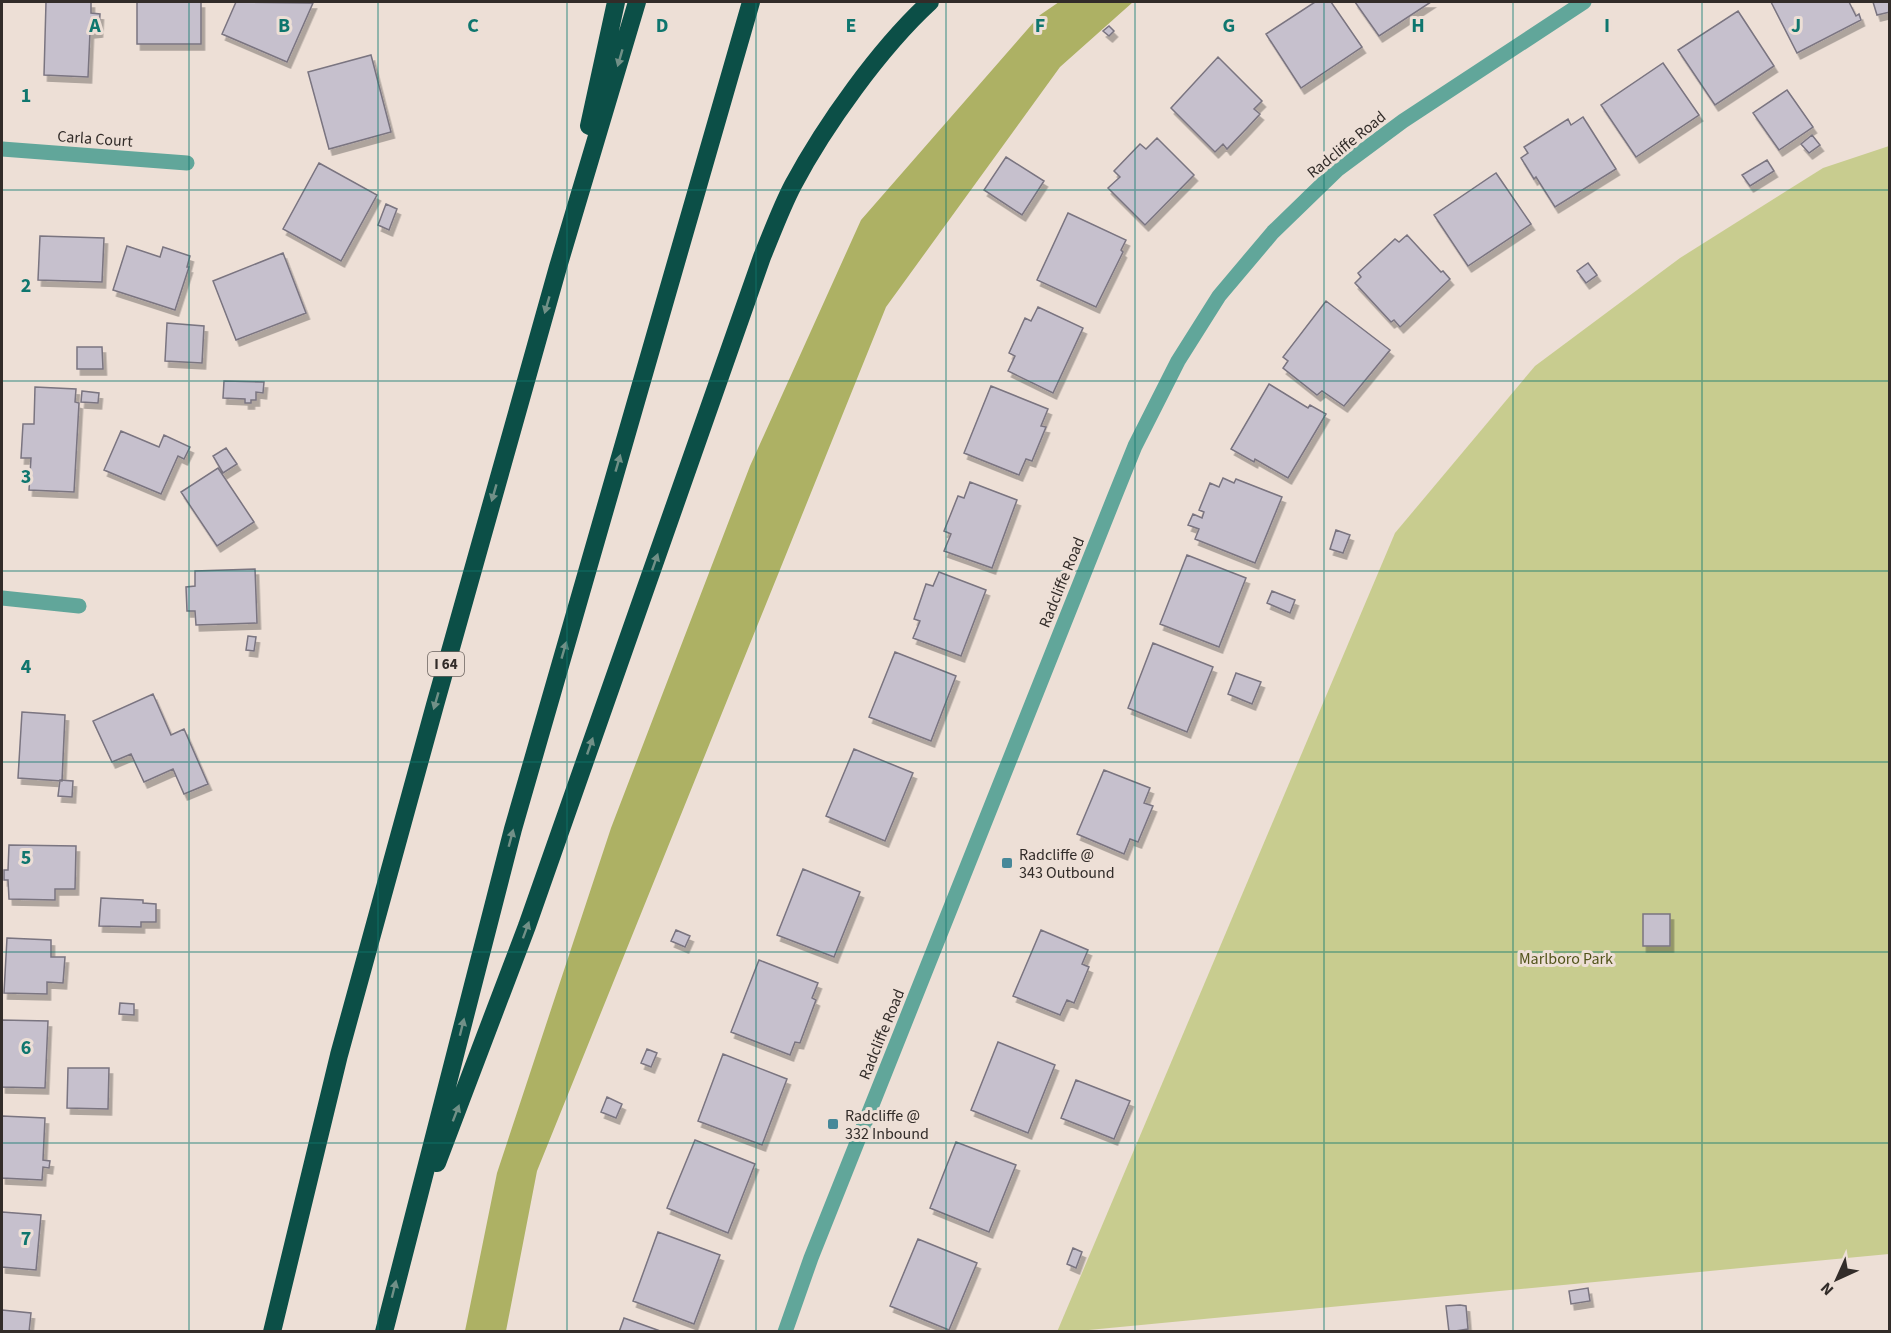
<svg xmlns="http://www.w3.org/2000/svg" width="1891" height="1333" viewBox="0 0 1891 1333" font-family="'Source Sans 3',sans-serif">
	<defs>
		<filter id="shadow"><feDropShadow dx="3.5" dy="6" stdDeviation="0" flood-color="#0004"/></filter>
	</defs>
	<rect width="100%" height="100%" fill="#eddfd6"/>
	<path fill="#c8cc8f" d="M1889,146V1254L1078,1331L1057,1332L1395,533L1535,366L1680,258L1823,168Z"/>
	<path fill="#adb164" d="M1059,2H1133L1060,67L886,307L537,1171L506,1331H465L497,1173L611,828L750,466L861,220L1040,15Z"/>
	<path fill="#c6c0cd" stroke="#7a7480" stroke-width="1.5" filter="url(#shadow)" d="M46,2H91V13L100,14L99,31L90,32L88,77L44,75Z
		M137,2H201V44H137Z
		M236,2L313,3L287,62L222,34Z
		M1315,2H1331L1362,47L1301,88L1266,34Z
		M1355,2H1431L1379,36Z
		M1771,2H1849L1856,16L1859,14L1861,20L1797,53Z
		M1873,2H1890V12L1877,15Z
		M1738,11L1774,66L1715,105L1678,50Z
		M1109,26L1114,31L1109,36L1103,31Z
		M371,55L391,132L329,149L308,72Z
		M1218,57L1262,101L1254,109L1260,114L1248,127L1227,149L1223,144L1215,152L1171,108Z
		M1663,63L1699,115L1636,157L1601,105Z
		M1787,90L1813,127L1779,150L1753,113Z
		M1583,117L1616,169L1555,207L1536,177L1534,179L1521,158L1528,153L1524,147L1568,119L1571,125Z
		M1812,135L1820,145L1809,153L1801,144Z
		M1157,138L1194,175L1145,225L1108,188L1120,177L1114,171L1140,144L1146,149Z
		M1006,157L1044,181L1022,215L984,190Z
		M1767,160L1774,171L1750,186L1742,175Z
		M319,163L377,195L341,261L283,229Z
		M1496,173L1531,224L1468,266L1434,215Z
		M386,204L397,209L389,230L378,225Z
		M1068,213L1126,240L1121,250L1123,252L1096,307L1037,280Z
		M1407,235L1441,272L1443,271L1450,279L1400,327L1394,320L1391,322L1355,283L1361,277L1358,273L1395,239L1399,242Z
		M40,236L104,238L102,282L38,280Z
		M127,246L160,257L163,247L190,256L187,267H189L175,310L113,290Z
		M283,253L306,313L236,340L213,281Z
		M1588,263L1597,275L1586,283L1577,271Z
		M1326,301L1390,350L1344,406L1322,391L1317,395L1283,368L1288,361L1283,357Z
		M1038,307L1083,328L1053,393L1008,371L1015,356L1009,353L1025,318L1031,321Z
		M167,323L204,326L202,363L165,361Z
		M77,347H102L103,369H77Z
		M224,381L264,382L263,393L256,392V400H251V403H245V399L223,398Z
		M1269,384L1308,408L1310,405L1326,414L1288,478L1255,459L1254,462L1231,449Z
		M991,386L1048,409L1041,426L1046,427L1032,461L1026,459L1019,475L964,453Z
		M35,387L76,389L75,402L79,403L74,492L29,490L31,458H21L23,424H34Z
		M82,391L99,393L98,403L81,402Z
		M121,431L159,447L164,435L190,447L184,459L178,456L161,494L104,470Z
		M226,448L237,464L223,473L213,456Z
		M218,468L254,522L217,546L181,492Z
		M1223,478L1234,483L1236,479L1282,497L1255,563L1195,539L1199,529L1188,525L1193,514L1202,518L1204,512L1199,510L1210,483L1219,487Z
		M970,482L1017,500L992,568L944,551L951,534L944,531L958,496L964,498Z
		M1336,530L1350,535L1343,553L1330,549Z
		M1187,555L1246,578L1219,647L1160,624Z
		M255,569L257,623L196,625L195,611H187L186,587L195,586V571Z
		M939,572L986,590L961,656L913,638L920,621L914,619L926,584L933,586Z
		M1272,591L1295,600L1290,613L1267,603Z
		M248,636L256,637L254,651L246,650Z
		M1153,643L1213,667L1187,732L1128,708Z
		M895,652L956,676L931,741L869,717Z
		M1236,673L1261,682L1252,704L1228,694Z
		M153,694L171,735L184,729L208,784L184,794L173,769L144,782L131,754L112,762L93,721Z
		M22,712L65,715L62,781L18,778Z
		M854,749L913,773L885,841L826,816Z
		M1104,770L1150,788L1144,803L1153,806L1138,842L1130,839L1124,854L1077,834Z
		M60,780L73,781L72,797L58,796Z
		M9,845L76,846L75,889H55V900L9,899L8,880H4V870H8Z
		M803,869L860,892L834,957L777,935Z
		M101,898L143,900V903L156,904V922H141V927L99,926Z
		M1643,914H1670V946H1643Z
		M676,930L690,936L685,947L671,941Z
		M1041,930L1088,950L1082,964L1089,967L1074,1003L1067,1000L1060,1015L1013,996Z
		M7,938L51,940V957H65L63,983L47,982V994L4,993Z
		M759,960L818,983L812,998L816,1000L800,1043L795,1042L790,1055L731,1032Z
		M120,1003L134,1004V1015L119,1014Z
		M2,1020L48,1021L45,1088L2,1087Z
		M998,1042L1055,1065L1028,1133L971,1110Z
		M647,1049L657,1053L651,1067L641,1063Z
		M723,1054L787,1079L762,1145L698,1121Z
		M68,1068H109L108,1109L67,1108Z
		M1076,1080L1130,1101L1114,1139L1061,1118Z
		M607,1097L622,1104L616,1118L601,1112Z
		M2,1116L45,1118L43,1160L50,1161L49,1168L43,1167L42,1180L2,1178Z
		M695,1140L755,1164L728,1233L667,1208Z
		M956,1142L1016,1165L989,1232L930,1208Z
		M2,1212L41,1215L36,1270L2,1267Z
		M658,1232L720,1255L694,1324L633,1301Z
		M918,1239L977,1263L949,1330L890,1306Z
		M1073,1248L1082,1252L1076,1268L1067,1264Z
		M1588,1288L1590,1301L1571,1304L1569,1291Z
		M1460,1305L1466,1306L1468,1329L1449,1332L1446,1306Z
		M2,1310L31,1313L29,1332H2Z
		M624,1318L663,1332H619Z"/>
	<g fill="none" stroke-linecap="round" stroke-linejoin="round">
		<path stroke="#61a69a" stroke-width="15" d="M2,149L187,163
			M2,598L79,606
			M785,1332L811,1258L1114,498L1135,446L1178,361L1219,296L1273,232L1337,170L1403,121L1584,2"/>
		<path stroke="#0c4f47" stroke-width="18" d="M589,126L616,2
			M437,1163L527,926L762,257C772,233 781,208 793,185C825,125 880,48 930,2
			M272,1332L339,1055L435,705L558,267L637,2
			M384,1332L513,829L751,2"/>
	</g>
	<defs><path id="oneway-solid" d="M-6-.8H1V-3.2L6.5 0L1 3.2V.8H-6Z" transform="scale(1.5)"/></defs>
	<g fill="#719087">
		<use href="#oneway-solid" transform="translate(620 58) rotate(106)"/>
		<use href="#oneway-solid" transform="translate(547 305) rotate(106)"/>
		<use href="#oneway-solid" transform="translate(618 463) rotate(-74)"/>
		<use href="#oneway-solid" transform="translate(494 493) rotate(106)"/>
		<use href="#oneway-solid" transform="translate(655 562) rotate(-71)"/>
		<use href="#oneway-solid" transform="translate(564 650) rotate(-74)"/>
		<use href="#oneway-solid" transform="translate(436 701) rotate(106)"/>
		<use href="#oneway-solid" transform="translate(590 746) rotate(-71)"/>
		<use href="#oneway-solid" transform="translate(511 838) rotate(-75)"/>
		<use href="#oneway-solid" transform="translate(526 930) rotate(-70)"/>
		<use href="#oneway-solid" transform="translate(462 1027) rotate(-76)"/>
		<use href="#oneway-solid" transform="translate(456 1113) rotate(-69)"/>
		<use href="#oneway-solid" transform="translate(394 1289) rotate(-76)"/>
	</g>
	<path fill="none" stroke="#0f766e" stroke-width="1.5" stroke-opacity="0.55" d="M189,2V1332M378,2V1332M567,2V1332M756,2V1332M946,2V1332M1135,2V1332M1324,2V1332M1513,2V1332M1702,2V1332M2,190H1890M2,381H1890M2,571H1890M2,762H1890M2,952H1890M2,1143H1890"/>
	<g fill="#468899" stroke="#eddfd6" stroke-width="2">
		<rect x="1001" y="857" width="12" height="12" rx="3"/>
		<rect x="827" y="1118" width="12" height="12" rx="3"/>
	</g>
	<g text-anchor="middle" stroke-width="6" stroke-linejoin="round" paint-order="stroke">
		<rect fill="#eddfd6" stroke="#6a625d" stroke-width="1.5" x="428" y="652" width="36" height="24" rx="4.5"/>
		<g font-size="15" font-weight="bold" fill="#322c29">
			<text x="446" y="669">I 64</text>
		</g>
		<g font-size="16" fill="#322c29" stroke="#eddfd6">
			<text transform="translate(95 138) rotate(4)" y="6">Carla Court</text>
			<text transform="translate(1346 144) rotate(-39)" y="6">Radcliffe Road</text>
			<text transform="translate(1061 582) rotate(-68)" y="6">Radcliffe Road</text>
			<text transform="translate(881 1034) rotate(-68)" y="6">Radcliffe Road</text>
		</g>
		<g font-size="16" fill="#322c29" stroke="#eddfd6" text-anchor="start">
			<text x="1019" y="860">Radcliffe @<tspan x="1019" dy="18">343 Outbound</tspan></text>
			<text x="845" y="1121">Radcliffe @<tspan x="845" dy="18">332 Inbound</tspan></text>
		</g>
		<g font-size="16" fill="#52541b" stroke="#eddfd6">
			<text x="1566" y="964">Marlboro Park</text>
		</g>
	</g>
	<g font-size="20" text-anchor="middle" font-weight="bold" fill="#0f766e" stroke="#eddfd6" stroke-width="6" stroke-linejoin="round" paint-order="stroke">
		<text x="95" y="32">A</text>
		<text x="284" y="32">B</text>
		<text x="473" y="32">C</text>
		<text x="662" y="32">D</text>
		<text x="851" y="32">E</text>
		<text x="1040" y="32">F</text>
		<text x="1229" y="32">G</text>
		<text x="1418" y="32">H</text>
		<text x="1607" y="32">I</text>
		<text x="1796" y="32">J</text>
		<text x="26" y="102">1</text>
		<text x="26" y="292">2</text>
		<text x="26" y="483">3</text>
		<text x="26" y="673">4</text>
		<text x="26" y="864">5</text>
		<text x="26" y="1054">6</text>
		<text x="26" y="1245">7</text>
	</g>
	<rect width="1891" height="1333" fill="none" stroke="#322c29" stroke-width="6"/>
	<g transform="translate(1837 1279) rotate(225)" stroke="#eddfd6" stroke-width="4.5" paint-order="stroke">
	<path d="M0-4.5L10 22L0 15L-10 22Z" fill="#322c29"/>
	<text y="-9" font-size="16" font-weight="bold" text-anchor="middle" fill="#322c29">N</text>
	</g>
</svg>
